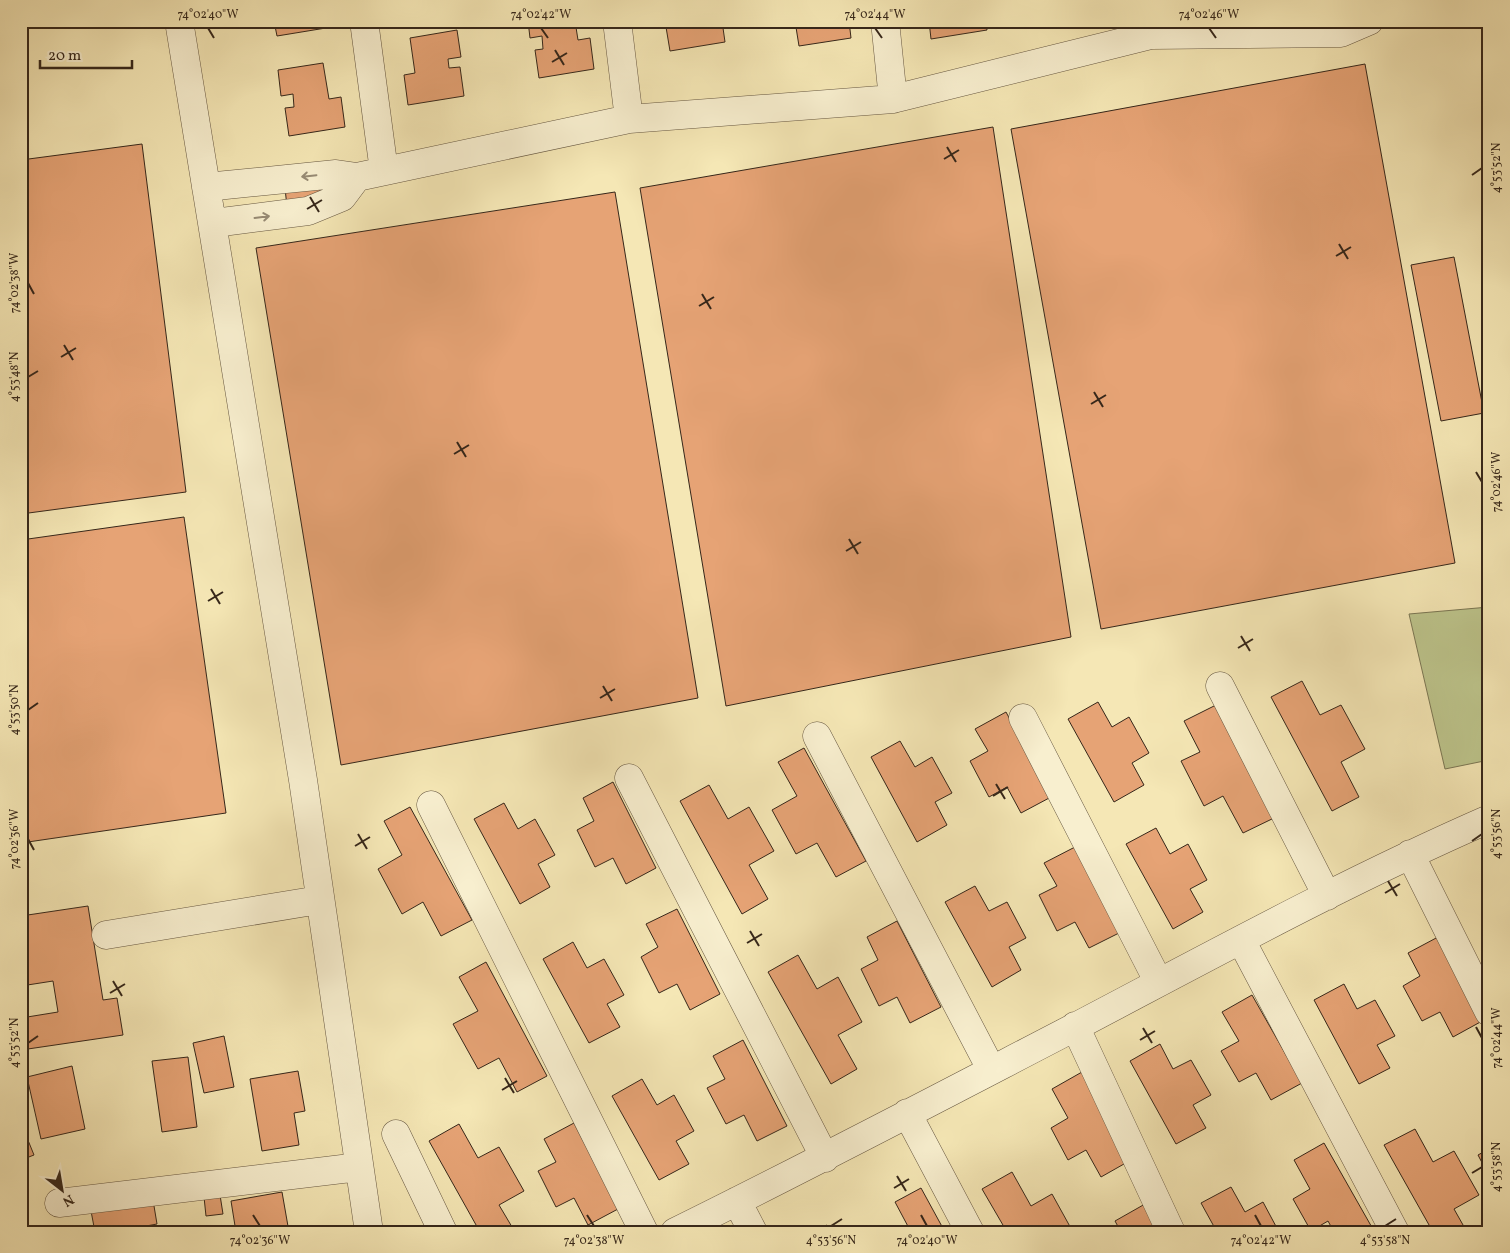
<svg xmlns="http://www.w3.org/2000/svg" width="1510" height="1253" viewBox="0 0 1510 1253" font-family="Vollkorn,serif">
	<rect width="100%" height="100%" fill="#f5e7b5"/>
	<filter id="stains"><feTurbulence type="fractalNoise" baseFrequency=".004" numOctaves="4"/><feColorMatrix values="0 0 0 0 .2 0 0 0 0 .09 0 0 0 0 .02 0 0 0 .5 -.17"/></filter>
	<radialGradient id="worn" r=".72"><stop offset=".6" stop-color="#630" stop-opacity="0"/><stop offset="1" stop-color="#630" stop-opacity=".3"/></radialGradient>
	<path fill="#bdc58c" stroke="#7a7653" d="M1489,607V760L1445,769L1409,614Z"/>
	<path fill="#e6a375" stroke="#36271a" d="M274,21H331L332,27L277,36Z
		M528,21H575L578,40L590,38L594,69L539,78L535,50L543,49L542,36L530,38Z
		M665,21H722L725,42L670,51Z
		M795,21H849L851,38L799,46Z
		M929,21H986L987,30L931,39Z
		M1464,21H1489V24L1465,27Z
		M457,30L461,57L448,59L449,68L460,67L464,96L408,105L404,75L415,73L410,38Z
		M323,63L329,99L341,97L345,127L289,136L285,108L294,107L293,94L281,96L278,70Z
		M1365,64L1455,563L1101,629L1011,129Z
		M993,127L1071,637L726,706L640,188Z
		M142,144L186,492L21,514V160Z
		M326,182L328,201L287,207L285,188Z
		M615,192L698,698L341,765L256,248Z
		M1454,257L1484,413L1441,421L1411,265Z
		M184,517L226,813L21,843V540Z
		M1302,681L1320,715L1341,705L1365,749L1341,762L1359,797L1332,811L1271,697Z
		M1098,702L1112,727L1129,717L1149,753L1132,763L1144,785L1114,802L1068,719Z
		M1216,705L1274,818L1243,833L1223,796L1204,806L1181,761L1200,752L1184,721Z
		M1006,712L1051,797L1021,813L1007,787L989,797L970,761L988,751L975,729Z
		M900,741L915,767L932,757L952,793L935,802L947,825L917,842L871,757Z
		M804,748L866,861L836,877L817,843L796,854L772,810L797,796L778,762Z
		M613,782L656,868L626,884L613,858L595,867L577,830L594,821L583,798Z
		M709,785L728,819L749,807L774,851L749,865L768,899L742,914L680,801Z
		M504,803L518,829L535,819L555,855L538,864L550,887L520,904L474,819Z
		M410,807L472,920L441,936L423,902L402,914L378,869L402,855L384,821Z
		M1156,828L1170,854L1188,844L1207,880L1190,889L1203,912L1173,929L1126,844Z
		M1075,847L1119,933L1089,948L1075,922L1057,931L1039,895L1057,886L1044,863Z
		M975,886L989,911L1007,902L1026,938L1009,947L1021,970L992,987L945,902Z
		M88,906L103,1000L117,998L123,1035L21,1050V1018L58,1012L53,981L21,986V916Z
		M677,909L720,994L690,1010L677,984L659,993L641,957L658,947L646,924Z
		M897,921L941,1007L910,1023L897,997L879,1006L861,969L878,960L867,937Z
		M1438,937L1484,1020L1453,1037L1440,1012L1422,1021L1403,986L1420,976L1408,953Z
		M573,942L587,968L604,959L624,995L607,1004L620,1027L589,1043L543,959Z
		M798,955L817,989L838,977L862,1022L838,1035L857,1069L831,1084L768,972Z
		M486,962L547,1076L517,1092L499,1058L478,1069L453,1024L478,1011L459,977Z
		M1344,984L1357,1009L1375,1000L1395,1036L1377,1045L1390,1068L1359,1084L1314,1000Z
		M1252,995L1302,1083L1271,1100L1256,1073L1239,1082L1221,1051L1239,1041L1222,1012Z
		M224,1036L234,1087L204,1093L193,1043Z
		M743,1040L787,1126L757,1141L744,1115L726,1124L707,1088L725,1079L713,1056Z
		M1160,1044L1173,1069L1191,1060L1211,1095L1193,1105L1206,1128L1176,1144L1130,1061Z
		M188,1057L197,1127L162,1132L152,1061Z
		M72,1066L85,1129L41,1139L27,1077Z
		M298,1071L305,1111L294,1113L299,1145L262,1151L250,1079Z
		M1082,1072L1131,1160L1101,1177L1086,1150L1068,1160L1051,1128L1068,1118L1052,1089Z
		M642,1079L657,1105L674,1095L694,1131L676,1141L689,1164L659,1180L612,1096Z
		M1489,1104V1119L1483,1108Z
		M21,1123L34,1155L21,1160Z
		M574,1123L618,1209L588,1225L574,1198L556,1207L538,1171L556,1162L544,1139Z
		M459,1124L478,1158L499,1147L524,1191L499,1205L515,1232H480L429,1141Z
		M1415,1129L1433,1162L1454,1151L1479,1195L1454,1209L1467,1232H1433L1384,1145Z
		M1324,1143L1374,1231L1372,1232H1334L1328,1221L1311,1231L1293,1199L1310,1189L1294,1160Z
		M1489,1149V1176L1478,1155Z
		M1012,1172L1031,1206L1052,1194L1073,1232H1007L982,1189Z
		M1231,1187L1245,1212L1263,1202L1279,1232H1217L1201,1203Z
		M921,1188L945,1232H911L895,1202Z
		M282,1192L289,1232H236L231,1201Z
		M220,1195L223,1214L206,1216L204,1197Z
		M153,1200L157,1224L114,1232H95L91,1211Z
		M1145,1204L1160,1232H1121L1115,1221Z
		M827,1225L831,1232H814Z"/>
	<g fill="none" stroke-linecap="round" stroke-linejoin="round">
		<defs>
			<path id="minor" d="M179,21L303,780L369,1232
				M364,21L384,171
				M617,21L629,119
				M885,21L893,99
				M206,187L336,174L357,177L629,119L893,99L1151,35L1341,33L1369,21
				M214,223L308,211L342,197L357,177
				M1220,686L1327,896
				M1023,718L1158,981
				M817,736L991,1069
				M629,778L825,1158
				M431,805L644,1232
				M1410,854L1489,1012
				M106,935L319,900
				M1241,940L1395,1232
				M1075,1026L1171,1232
				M907,1113L970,1232
				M396,1134L443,1232
				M737,1201L753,1232
				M59,1203L359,1167
				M675,1232C809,1166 942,1096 1075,1027C1212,955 1347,881 1489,819"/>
		</defs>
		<use href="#minor" stroke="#665741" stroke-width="29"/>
		<use href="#minor" stroke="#f8efcf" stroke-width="28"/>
	</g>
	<defs><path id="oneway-shaft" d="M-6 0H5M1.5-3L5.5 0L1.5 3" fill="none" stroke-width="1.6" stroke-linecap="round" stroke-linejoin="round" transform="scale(1.25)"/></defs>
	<g stroke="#978b74">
		<use href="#oneway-shaft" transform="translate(309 176) rotate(174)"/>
		<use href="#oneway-shaft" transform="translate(262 217) rotate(-7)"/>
	</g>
	<path fill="none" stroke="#36271a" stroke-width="2" d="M208,28L214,38M541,28L548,38M875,28L882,38M1209,28L1216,38M555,50L564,65M552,62L567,53M947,147L956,162M944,159L959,150M1472,175L1482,168M310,197L319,212M307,209L322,200M1339,244L1348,259M1336,256L1351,247M28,283L34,294M702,294L711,309M699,306L714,297M64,345L73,360M61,357L76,348M28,377L38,371M1094,392L1103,407M1091,404L1106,395M457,442L466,457M454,454L469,445M1476,472L1482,482M849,539L858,554M846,551L861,542M211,589L220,604M208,601L223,592M1241,636L1250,651M1238,648L1253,639M603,686L612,701M600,698L615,689M28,710L38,703M996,784L1005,799M993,796L1008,787M358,834L367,849M28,839L34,850M1472,841L1482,834M355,846L370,837M1388,881L1397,896M1385,893L1400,884M750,931L759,946M747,943L762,934M113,981L122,996M110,993L125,984M1476,1027L1482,1038M1143,1028L1152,1043M1140,1040L1155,1031M28,1043L38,1036M505,1078L514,1093M502,1090L517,1081M1472,1173L1482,1167M897,1176L906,1191M894,1188L909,1179M253,1215L260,1226M587,1215L594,1226M921,1215L927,1226M1255,1215L1261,1226M831,1226L842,1219M1385,1226L1396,1219"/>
	<rect width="1510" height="1253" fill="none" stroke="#f5e7b5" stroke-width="55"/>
	<g transform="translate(62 1190) rotate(149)" stroke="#f8efcf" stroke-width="4" paint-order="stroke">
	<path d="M0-4L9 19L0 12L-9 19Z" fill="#36271a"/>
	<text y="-8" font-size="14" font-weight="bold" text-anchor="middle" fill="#36271a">N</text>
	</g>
	<path d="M40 60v8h92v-8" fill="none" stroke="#36271a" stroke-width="2.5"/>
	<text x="48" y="60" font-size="15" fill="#36271a" stroke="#f8efcf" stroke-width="4" paint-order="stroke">20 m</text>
	<rect x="28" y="28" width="1454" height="1198" fill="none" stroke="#36271a" stroke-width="2"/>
	<g font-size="12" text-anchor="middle" fill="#36271a">
		<text x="208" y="18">74°02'40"W</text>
		<text x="541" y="18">74°02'42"W</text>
		<text x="875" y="18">74°02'44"W</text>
		<text x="1209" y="18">74°02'46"W</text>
		<text transform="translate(1496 168) rotate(-90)" y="4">4°53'52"N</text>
		<text transform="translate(14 283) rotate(-90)" y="4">74°02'38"W</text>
		<text transform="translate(14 377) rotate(-90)" y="4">4°53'48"N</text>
		<text transform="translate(1496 482) rotate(-90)" y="4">74°02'46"W</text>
		<text transform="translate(14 710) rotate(-90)" y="4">4°53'50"N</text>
		<text transform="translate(1496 834) rotate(-90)" y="4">4°53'56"N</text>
		<text transform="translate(14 839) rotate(-90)" y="4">74°02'36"W</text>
		<text transform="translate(1496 1038) rotate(-90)" y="4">74°02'44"W</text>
		<text transform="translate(14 1043) rotate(-90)" y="4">4°53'52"N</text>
		<text transform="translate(1496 1167) rotate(-90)" y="4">4°53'58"N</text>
		<text x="260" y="1244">74°02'36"W</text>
		<text x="594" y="1244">74°02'38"W</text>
		<text x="831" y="1244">4°53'56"N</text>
		<text x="927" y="1244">74°02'40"W</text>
		<text x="1261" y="1244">74°02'42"W</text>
		<text x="1385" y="1244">4°53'58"N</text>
	</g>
	<rect width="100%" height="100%" filter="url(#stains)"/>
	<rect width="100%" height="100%" fill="url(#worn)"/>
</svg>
